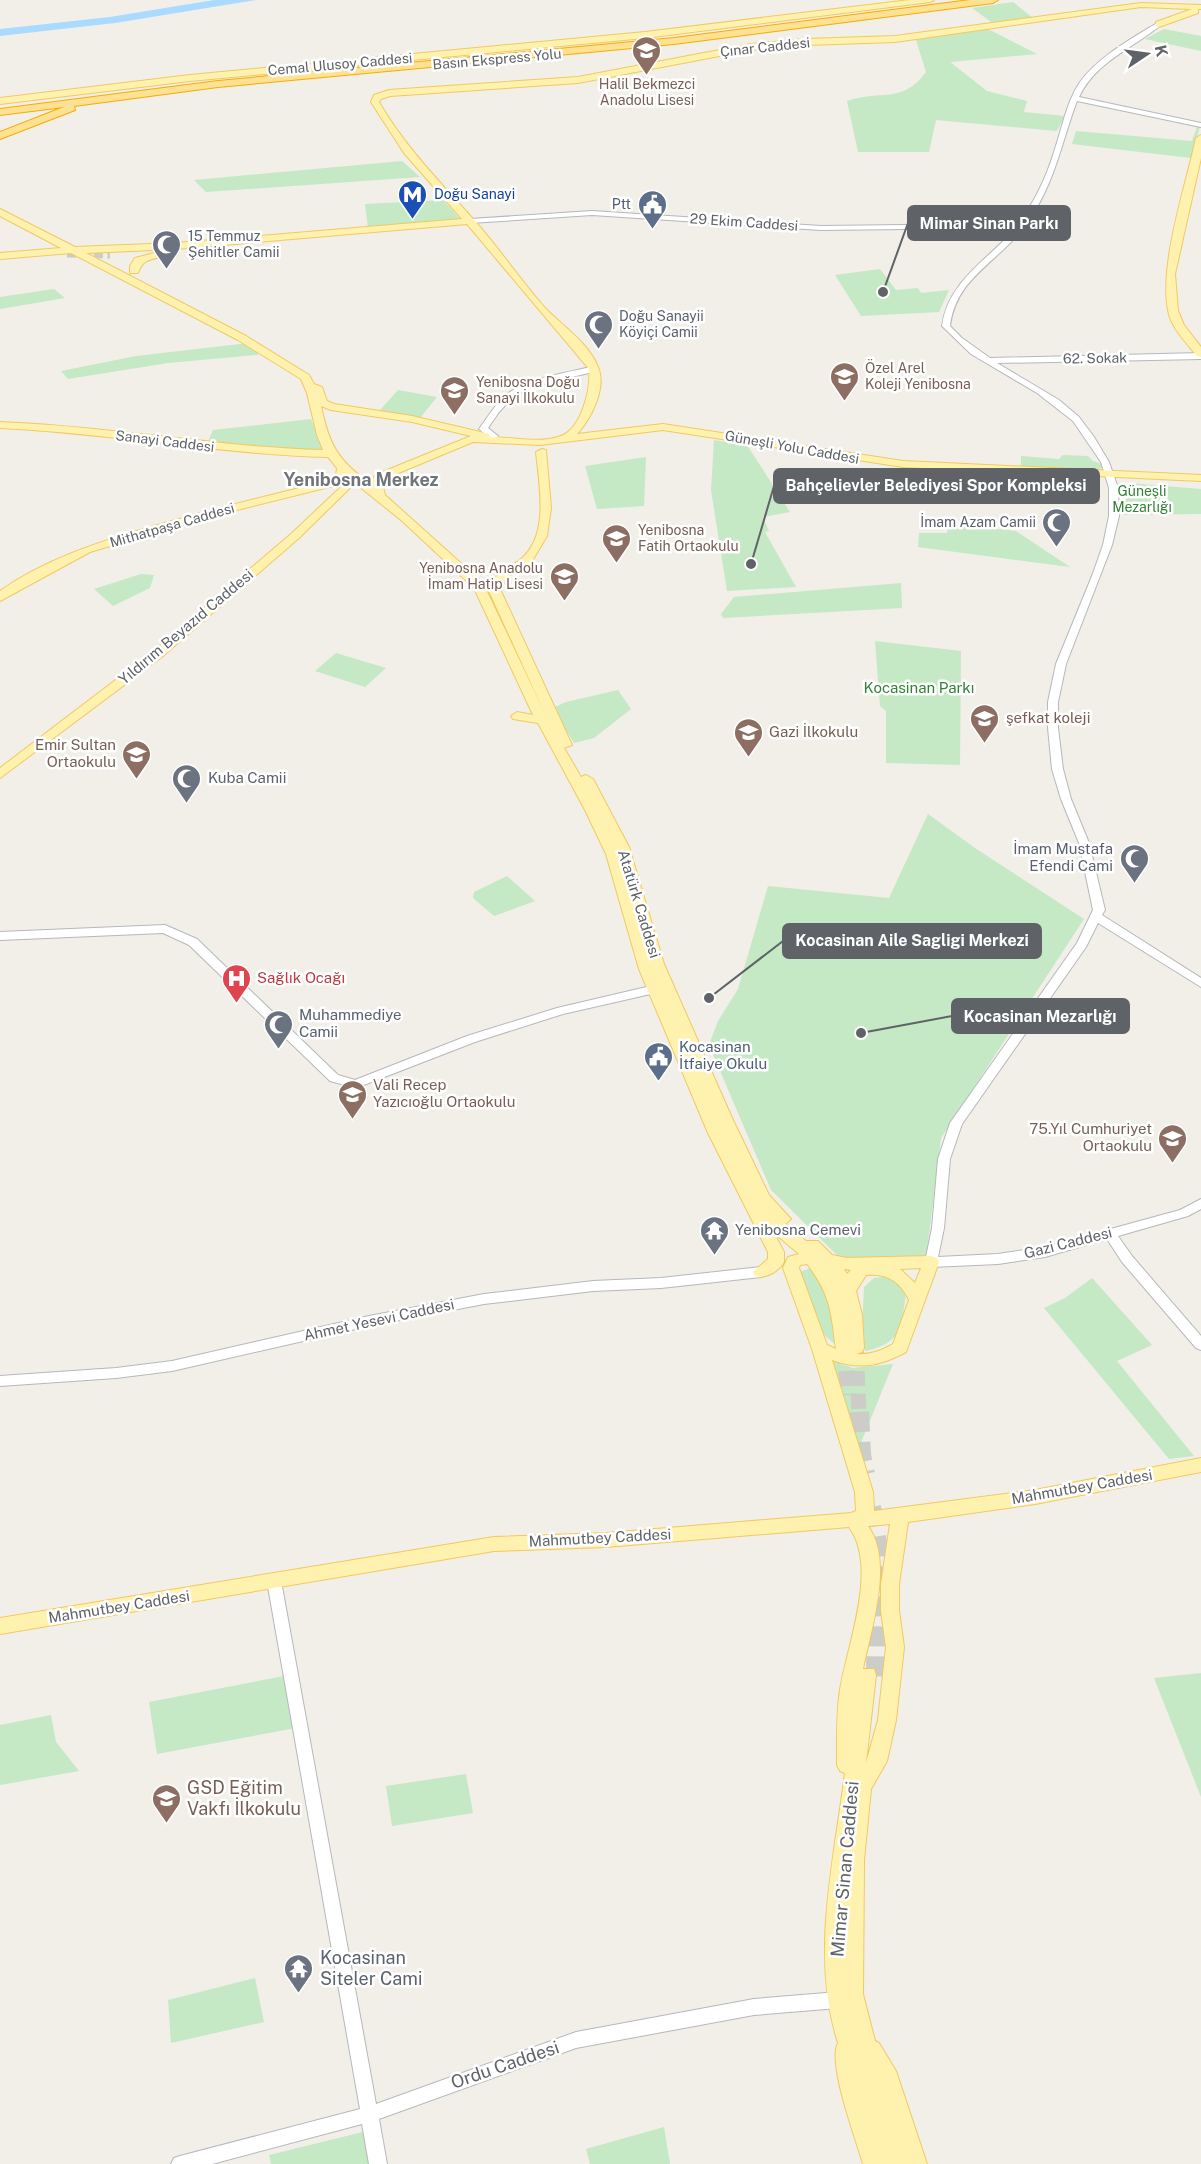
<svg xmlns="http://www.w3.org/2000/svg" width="1201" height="2164" viewBox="0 0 1201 2164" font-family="'Public Sans',sans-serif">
	<rect width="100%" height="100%" fill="#f1efe8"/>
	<path fill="#c5e8c5" d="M1013,2L1033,18L994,24L972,8Z
		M986,28L1037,54L950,62L987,91L1027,101L1024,112L1065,116L1057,131L936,120L929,152H858L847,101C882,89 901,105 926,72L916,40Z
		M1164,29L1201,36V51L1145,39Z
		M1197,127H1200L1191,158L1072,144L1076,131L1192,141Z
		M402,161L420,177L206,192L194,180Z
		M443,200L460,219L368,228L365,204Z
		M880,269L896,290L918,288L921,293L949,290L939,312L861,316L835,275Z
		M54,289L65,298L0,309V297Z
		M240,344H246L259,352L257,355L168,363L68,379L61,371L136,356Z
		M398,390L437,397L420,418L380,410Z
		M311,419L323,449L318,452L207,444L213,430Z
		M714,440L747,445L790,512L763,517L769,531L765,532L796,587L727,591L711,490Z
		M1063,455L1088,456L1093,461L1105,465L1097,471L1021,469V456L1059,459Z
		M646,457L644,506L597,509L585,466Z
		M1128,483L1201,489V514L1123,515Z
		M948,524L1016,531L1070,567L918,547L919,533H947Z
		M141,574L154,575L150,588L113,606L94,589Z
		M901,583L902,608L723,618L721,614L734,597Z
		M875,641L961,651L960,765L886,763V711L880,706Z
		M336,653L386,668L365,687L315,671Z
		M618,690L631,709L594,738L574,743L553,708L566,702Z
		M928,814L975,848L1084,919L941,1138L926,1258H840L771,1190L709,1045L718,1021L738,989L768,886L889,898Z
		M507,876L535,901L494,916L473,898L474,892Z
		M811,1268L826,1287L838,1347L823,1334L799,1272Z
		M883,1277L899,1282L906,1293C901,1327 903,1343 865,1351V1348L861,1347L864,1287L874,1278Z
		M1092,1278L1152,1345L1117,1361L1194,1456L1169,1459L1044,1308L1065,1298Z
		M830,1360L853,1368L893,1364L858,1450Z
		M1201,1673V1797L1154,1678Z
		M284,1676L296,1728L157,1754L149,1702Z
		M51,1715L56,1742L79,1771L0,1785V1725Z
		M466,1774L473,1813L392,1826L386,1786Z
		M255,1978L264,2022L171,2043L168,2000Z
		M664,2127L670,2164H590L586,2149Z
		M367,2131L374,2164H271L269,2155Z"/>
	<path fill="#aadaff" d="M214,0H256L115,23L0,36V29L110,17Z"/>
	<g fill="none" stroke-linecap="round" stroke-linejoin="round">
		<path stroke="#ccccc8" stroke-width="9" stroke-dasharray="9 4.5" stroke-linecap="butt" d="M67,253L110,254"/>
		<path stroke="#ccccc8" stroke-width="15" stroke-dasharray="15 8" stroke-linecap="butt" d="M844,1348L848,1395
			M856,1348L859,1413"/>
		<path stroke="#ccccc8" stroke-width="20" stroke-dasharray="20 10" stroke-linecap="butt" d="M859,1412L861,1455L865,1474
			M871,1507L878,1549L876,1677"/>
		<defs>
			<path id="minor" d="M1157,23L1162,24C1134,48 1096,61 1079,97L1201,123V127L1077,101C1063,138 1057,173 1036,209C1029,221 1021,232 1011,242C985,269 955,285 950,326L962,338L990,358L1201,353V359L997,363L1059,400L1079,417L1094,437L1109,462L1118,488L1119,516L1112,545L1066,664L1058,702V728L1063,769L1071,799L1089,843L1105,910L1102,915L1201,978V987L1098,923L1086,947L962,1124L950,1159L944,1228L938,1257L998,1254L1045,1247L1180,1210L1201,1199V1209L1188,1216L1118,1236L1132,1256L1201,1336V1350L1196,1348L1122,1262L1107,1239L1045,1257L998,1264L931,1267L926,1265L925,1262L932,1228L938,1159L950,1123L1077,943L1093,910L1079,843L1061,799L1052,769L1048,728V702L1056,664L1092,576L1103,545L1109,516V488L1101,462L1073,421L1037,393L971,354L942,326C948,282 986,261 1013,231L991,228L821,230L592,215L470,223L466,221L470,219L592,211L821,226L991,224L1017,226C1033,204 1046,179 1054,152C1062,129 1066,103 1080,82C1098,57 1131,39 1157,23Z
				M594,366L597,367V371L534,386L523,391L511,399L499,412L488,428L498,436V440H492L479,429C487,418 495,405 505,396C525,378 568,373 594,366Z
				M165,925L197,939L338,1075L355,1080L467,1036L557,1008L655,985L661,989L655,993L563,1014L475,1042L356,1088L330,1081L189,945L163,933L0,940V932Z
				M761,1267L766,1269L767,1272L766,1275L761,1277L661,1288L593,1291L484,1304L369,1326L172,1371L116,1378L0,1386V1376L116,1368L172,1361L369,1316L484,1294L593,1281L661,1278Z
				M274,1575L279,1577L281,1581L376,2104L576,2032L754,1999L838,1992L844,1995L846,2000L844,2005L838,2008L754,2015L576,2048L379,2119L387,2164H369L362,2124L212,2164H171L174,2158L180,2156L360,2109L267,1581L269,1577Z"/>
			<path id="major" d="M910,0H934L930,2L645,38L190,81L0,104V98L190,75L645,32Z
				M1141,3L1201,5V9H1198V13L1159,27L1156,26V22L1192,9L1141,7L895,42L806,45L751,50L578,83L390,96L381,99L379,102C405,147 440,182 474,220C499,248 521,281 546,309C563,326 589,344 598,367C607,388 591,419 577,434L663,424L903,461L1201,475V481L903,467L663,430L540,445L473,442L384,479L382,483L385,495L483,583L545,714L488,589C495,572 509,569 521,559C550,535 539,484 536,452L542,449L546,450L551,508L547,536L532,561L508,577L500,589L572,745L564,748L581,777L586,775L593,779L629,847L664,964L732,1118L769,1195L791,1219L785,1224L806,1241H818L832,1255L847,1258L931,1256L937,1258L939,1262L906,1352C880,1366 860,1370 832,1360L873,1492L874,1511L1035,1490L1201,1458V1472L1035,1504L908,1522L899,1584V1611L904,1647L896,1720L887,1761L871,1789L864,1860L863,1994L875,2041L879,2043L896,2071L927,2164H863C856,2139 827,2063 838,2043C810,1956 834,1861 845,1773L840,1771L837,1765C837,1740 836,1715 840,1690C847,1645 879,1568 849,1527L606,1547L494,1551L0,1634V1618L494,1537L606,1533L851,1513L856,1511L855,1492L812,1349L783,1268L788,1257L799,1254L774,1233L784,1252V1262C779,1271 766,1279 755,1276L753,1272L768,1259V1252L708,1133L639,969L606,854L585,810L538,723L513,719L511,716L517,712L533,715L474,588L401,520L355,483L299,538L163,656L0,778V768L155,650L291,534L344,484V481L333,486L201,519L90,552L0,601V591C44,560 96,543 147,528C206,511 265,496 325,482L336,476L337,468L328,457C218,454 110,433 0,428V422C108,426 215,447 323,450L317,435L307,393L301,379L238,340L71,253L0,259V253L61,248L0,216V209L75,247L176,243L462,219L404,153L371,102L374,95L389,90L578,77L751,44L806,39L895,36ZM467,224L589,369C591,388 582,428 561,436C541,444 511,437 490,437L489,434L412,416L334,404L327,401L322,387L314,384L309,375L246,336L86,253L176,249ZM321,406L331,410L412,422L471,436L375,475L371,484C338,461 329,445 321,406ZM807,1264C831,1295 831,1312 836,1349L827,1345L799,1268L800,1265ZM921,1268L915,1283L900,1269ZM844,1269L851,1270L847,1274ZM866,1275C887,1273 900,1281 909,1300L893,1344C881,1351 870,1355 856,1354L862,1352L864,1348L862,1315L856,1291ZM890,1524L881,1584V1611L886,1647L878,1720L866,1763L876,1675L874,1669H863C871,1629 894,1561 868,1526Z
				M1201,135V158L1175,274L1178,311L1184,325L1201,347V357L1197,356C1186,342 1171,328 1168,310C1159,264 1186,185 1196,138Z
				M158,252L161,253V257C148,260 143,260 138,273H130V266L135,258Z"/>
			<path id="highway" d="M970,0H998L993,3L674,44L218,87L74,106L75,110L0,139V132L64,107L0,115V109L218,81L674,38Z"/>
		</defs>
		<use href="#minor" stroke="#b5b8bc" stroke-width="2"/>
		<use href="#major" stroke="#f2c960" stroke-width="2"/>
		<use href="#highway" stroke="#f9ab00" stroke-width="2"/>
		<use href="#minor" fill="#fff" fill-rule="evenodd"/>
		<use href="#major" fill="#fff2af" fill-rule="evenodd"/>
		<use href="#highway" fill="#fde293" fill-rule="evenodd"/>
	</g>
	<defs>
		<symbol id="school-pin" viewBox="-11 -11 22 30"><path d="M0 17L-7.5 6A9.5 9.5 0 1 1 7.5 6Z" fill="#8d6e63" stroke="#fff"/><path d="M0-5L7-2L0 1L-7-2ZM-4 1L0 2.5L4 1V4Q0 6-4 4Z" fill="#fff"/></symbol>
		<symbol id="metro-pin" viewBox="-11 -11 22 30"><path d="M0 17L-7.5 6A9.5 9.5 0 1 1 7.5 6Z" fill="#1a4fb4" stroke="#fff"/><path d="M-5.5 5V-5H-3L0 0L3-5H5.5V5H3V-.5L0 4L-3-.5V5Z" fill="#fff"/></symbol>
		<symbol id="civic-pin" viewBox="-11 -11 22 30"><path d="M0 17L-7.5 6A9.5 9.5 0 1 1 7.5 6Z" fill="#5c6f8a" stroke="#fff"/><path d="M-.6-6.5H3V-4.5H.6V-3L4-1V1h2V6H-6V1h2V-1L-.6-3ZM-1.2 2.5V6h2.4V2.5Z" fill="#fff"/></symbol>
		<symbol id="mosque-pin" viewBox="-11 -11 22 30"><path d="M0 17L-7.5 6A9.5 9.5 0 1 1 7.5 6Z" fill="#6b7280" stroke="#fff"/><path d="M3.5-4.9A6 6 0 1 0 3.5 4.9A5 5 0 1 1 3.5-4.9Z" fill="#fff"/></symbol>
		<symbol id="hospital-pin" viewBox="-11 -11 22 30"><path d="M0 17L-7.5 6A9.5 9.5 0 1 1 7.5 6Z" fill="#e0444e" stroke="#fff"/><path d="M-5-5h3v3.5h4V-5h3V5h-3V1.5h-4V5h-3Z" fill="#fff"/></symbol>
		<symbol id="temple-pin" viewBox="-11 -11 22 30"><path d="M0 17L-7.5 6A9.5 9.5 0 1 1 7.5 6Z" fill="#6b7280" stroke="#fff"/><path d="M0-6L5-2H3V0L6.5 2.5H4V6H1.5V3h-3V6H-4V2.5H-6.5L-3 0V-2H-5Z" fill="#fff"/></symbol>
	</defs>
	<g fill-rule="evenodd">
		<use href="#school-pin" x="630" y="34" width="33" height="45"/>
		<use href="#metro-pin" x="396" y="178" width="33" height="45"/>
		<use href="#civic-pin" x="636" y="188" width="33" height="45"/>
		<use href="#mosque-pin" x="150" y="228" width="33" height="45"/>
		<use href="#mosque-pin" x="582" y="308" width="33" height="45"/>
		<use href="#school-pin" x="828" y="360" width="33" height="45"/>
		<use href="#school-pin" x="438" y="374" width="33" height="45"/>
		<use href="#mosque-pin" x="1040" y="506" width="33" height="45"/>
		<use href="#school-pin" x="600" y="522" width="33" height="45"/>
		<use href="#school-pin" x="548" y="560" width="33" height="45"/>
		<use href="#school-pin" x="968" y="702" width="33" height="45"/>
		<use href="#school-pin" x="732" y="716" width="33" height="45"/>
		<use href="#school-pin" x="120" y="738" width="33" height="45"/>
		<use href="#mosque-pin" x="170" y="762" width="33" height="45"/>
		<use href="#mosque-pin" x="1118" y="842" width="33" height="45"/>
		<use href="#hospital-pin" x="220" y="962" width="33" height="45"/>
		<use href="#mosque-pin" x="262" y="1008" width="33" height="45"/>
		<use href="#civic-pin" x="642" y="1040" width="33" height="45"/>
		<use href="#school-pin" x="336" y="1078" width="33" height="45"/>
		<use href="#school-pin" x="1156" y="1122" width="33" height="45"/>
		<use href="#temple-pin" x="698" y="1214" width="33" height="45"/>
		<use href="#school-pin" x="150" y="1782" width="33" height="45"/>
		<use href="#temple-pin" x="282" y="1952" width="33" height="45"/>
	</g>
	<g text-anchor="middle" stroke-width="5" stroke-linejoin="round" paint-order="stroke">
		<g font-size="14" fill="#5f6368" stroke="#fff">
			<text transform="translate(765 47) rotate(-6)" y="5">Çınar Caddesi</text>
			<text transform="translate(497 59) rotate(-5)" y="5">Basın Ekspress Yolu</text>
			<text transform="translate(340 64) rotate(-5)" y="5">Cemal Ulusoy Caddesi</text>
			<text transform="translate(744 222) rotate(4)" y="5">29 Ekim Caddesi</text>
			<text transform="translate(1095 358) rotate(-1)" y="5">62. Sokak</text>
			<text transform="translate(165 441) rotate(7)" y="5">Sanayi Caddesi</text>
			<text transform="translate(792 447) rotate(10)" y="5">Güneşli Yolu Caddesi</text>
			<text transform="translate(172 525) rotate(-16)" y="5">Mithatpaşa Caddesi</text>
		</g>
		<g font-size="14" fill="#785e54" stroke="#fff" text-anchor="start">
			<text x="647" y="89" text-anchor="middle">Halil Bekmezci<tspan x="647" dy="16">Anadolu Lisesi</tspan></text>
			<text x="865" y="373">Özel Arel<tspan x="865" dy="16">Koleji Yenibosna</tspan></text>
			<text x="476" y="387">Yenibosna Doğu<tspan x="476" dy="16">Sanayi İlkokulu</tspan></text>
			<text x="638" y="535">Yenibosna<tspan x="638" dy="16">Fatih Ortaokulu</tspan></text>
			<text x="543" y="573" text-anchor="end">Yenibosna Anadolu<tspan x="543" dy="16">İmam Hatip Lisesi</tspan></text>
		</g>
		<g font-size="14" fill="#164399" stroke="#fff" text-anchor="start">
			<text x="434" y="199">Doğu Sanayi</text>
		</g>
		<g font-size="14" fill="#4e5e75" stroke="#fff" text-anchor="end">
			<text x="631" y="209">Ptt</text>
		</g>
		<g font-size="14" fill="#5b616d" stroke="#fff" text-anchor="start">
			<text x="188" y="241">15 Temmuz<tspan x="188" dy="16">Şehitler Camii</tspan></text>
			<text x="619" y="321">Doğu Sanayii<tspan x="619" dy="16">Köyiçi Camii</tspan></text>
			<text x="1036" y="527" text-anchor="end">İmam Azam Camii</text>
		</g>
		<g font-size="14" fill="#348238" stroke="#fff">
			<text x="1142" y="496">Güneşli<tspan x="1142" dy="16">Mezarlığı</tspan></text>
		</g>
		<g font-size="15" fill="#5f6368" stroke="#fff">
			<text transform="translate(186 627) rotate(-40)" y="5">Yıldırım Beyazıd Caddesi</text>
			<text transform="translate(639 904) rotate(73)" y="5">Atatürk Caddesi</text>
			<text transform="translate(1068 1243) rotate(-14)" y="5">Gazi Caddesi</text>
			<text transform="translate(379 1320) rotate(-12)" y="5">Ahmet Yesevi Caddesi</text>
			<text transform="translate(1082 1487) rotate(-10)" y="5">Mahmutbey Caddesi</text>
			<text transform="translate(600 1538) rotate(-3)" y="5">Mahmutbey Caddesi</text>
			<text transform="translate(119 1607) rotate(-9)" y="5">Mahmutbey Caddesi</text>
		</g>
		<g font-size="15" fill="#348238" stroke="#fff">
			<text x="919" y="693">Kocasinan Parkı</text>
		</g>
		<g font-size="15" fill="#785e54" stroke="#fff" text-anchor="start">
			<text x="1006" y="723">şefkat koleji</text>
			<text x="769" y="737">Gazi İlkokulu</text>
			<text x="116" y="750" text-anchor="end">Emir Sultan<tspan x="116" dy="17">Ortaokulu</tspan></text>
			<text x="373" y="1090">Vali Recep<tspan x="373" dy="17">Yazıcıoğlu Ortaokulu</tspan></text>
			<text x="1152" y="1134" text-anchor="end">75.Yıl Cumhuriyet<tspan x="1152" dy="17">Ortaokulu</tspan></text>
		</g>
		<g font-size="15" fill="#5b616d" stroke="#fff" text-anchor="start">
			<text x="208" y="783">Kuba Camii</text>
			<text x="1113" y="854" text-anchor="end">İmam Mustafa<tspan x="1113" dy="17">Efendi Cami</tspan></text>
			<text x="299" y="1020">Muhammediye<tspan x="299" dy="17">Camii</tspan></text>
			<text x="735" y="1235">Yenibosna Cemevi</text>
		</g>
		<g font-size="15" fill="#be3a42" stroke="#fff" text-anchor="start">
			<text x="257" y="983">Sağlık Ocağı</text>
		</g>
		<g font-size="15" fill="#4e5e75" stroke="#fff" text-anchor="start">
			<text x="679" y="1052">Kocasinan<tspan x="679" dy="17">İtfaiye Okulu</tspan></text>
		</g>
		<g font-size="18" font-weight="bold" fill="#70757a" stroke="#fff">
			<text x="361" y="486">Yenibosna Merkez</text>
		</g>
		<g font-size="18" fill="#785e54" stroke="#fff" text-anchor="start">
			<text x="187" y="1794">GSD Eğitim<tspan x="187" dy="21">Vakfı İlkokulu</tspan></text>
		</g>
		<g font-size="18" fill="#5f6368" stroke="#fff">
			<text transform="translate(845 1869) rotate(-85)" y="6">Mimar Sinan Caddesi</text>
			<text transform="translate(505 2065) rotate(-19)" y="6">Ordu Caddesi</text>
		</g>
		<g font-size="18" fill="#5b616d" stroke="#fff" text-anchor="start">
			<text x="320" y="1964">Kocasinan<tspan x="320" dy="21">Siteler Cami</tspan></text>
		</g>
	</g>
	<path fill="none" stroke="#5f6368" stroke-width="2" d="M883 292L908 223M751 564L774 486M709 998L783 941M861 1033L952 1016"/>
	<g fill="#5f6368" stroke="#fff" stroke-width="2">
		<circle cx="883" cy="292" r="6"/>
		<circle cx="751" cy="564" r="6"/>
		<circle cx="709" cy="998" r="6"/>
		<circle cx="861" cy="1033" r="6"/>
	</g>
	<g fill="#5f6368" stroke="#5f6368" stroke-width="2">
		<rect x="908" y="206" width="162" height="34" rx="6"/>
		<rect x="774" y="469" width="325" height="34" rx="6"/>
		<rect x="783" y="924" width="258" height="34" rx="6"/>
		<rect x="952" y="999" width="177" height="34" rx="6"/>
	</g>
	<g font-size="16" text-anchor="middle" font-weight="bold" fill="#fff">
		<text x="989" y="229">Mimar Sinan Parkı</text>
		<text x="936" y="491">Bahçelievler Belediyesi Spor Kompleksi</text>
		<text x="912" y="946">Kocasinan Aile Sagligi Merkezi</text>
		<text x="1040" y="1022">Kocasinan Mezarlığı</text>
	</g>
	<g transform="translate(1147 54) rotate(77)" stroke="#ffffff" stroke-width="4.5" paint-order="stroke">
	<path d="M0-4.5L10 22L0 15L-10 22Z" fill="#5f6368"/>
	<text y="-9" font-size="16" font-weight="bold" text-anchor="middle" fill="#5f6368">K</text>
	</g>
</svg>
